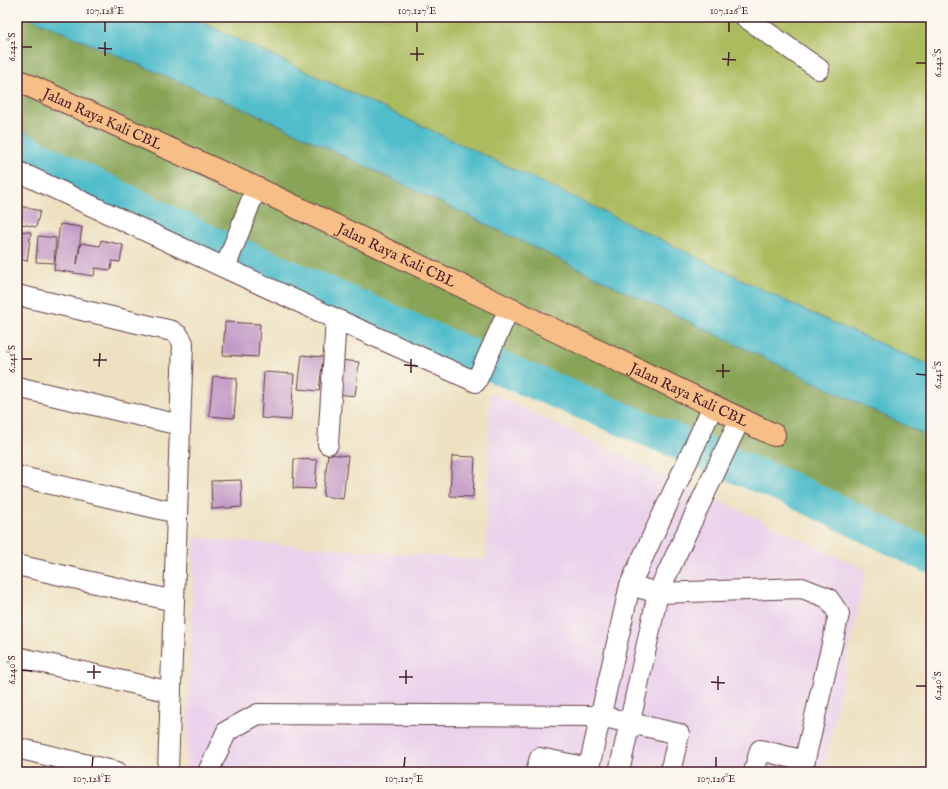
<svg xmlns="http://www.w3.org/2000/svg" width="948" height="789" viewBox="0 0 948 789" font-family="'IM FELL English',serif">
	<rect width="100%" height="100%" fill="#fbf7ec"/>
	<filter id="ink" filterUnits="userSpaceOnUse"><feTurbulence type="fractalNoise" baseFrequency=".025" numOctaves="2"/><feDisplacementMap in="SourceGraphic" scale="8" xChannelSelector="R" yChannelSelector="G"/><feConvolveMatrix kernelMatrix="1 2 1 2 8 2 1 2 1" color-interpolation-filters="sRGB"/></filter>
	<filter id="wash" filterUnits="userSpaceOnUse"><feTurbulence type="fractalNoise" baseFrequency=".012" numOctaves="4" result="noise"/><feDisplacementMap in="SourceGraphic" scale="16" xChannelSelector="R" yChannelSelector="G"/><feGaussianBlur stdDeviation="0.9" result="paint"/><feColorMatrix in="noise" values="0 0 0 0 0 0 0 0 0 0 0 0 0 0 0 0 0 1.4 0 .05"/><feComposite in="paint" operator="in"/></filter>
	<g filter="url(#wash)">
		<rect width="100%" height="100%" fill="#ede1c1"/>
		<path fill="#ead1ec" d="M490,393L866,570L823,772H186L194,538L486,560Z"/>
		<path fill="#abbc5f" stroke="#7a6e45" d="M190,17H931V366L802,309L509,167Z"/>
		<path fill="#88a456" stroke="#696240" d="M17,17H27L269,120L931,438V559L17,138Z"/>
		<path fill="#51bdcb" stroke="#4e6e7b" d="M27,17H190L588,204L802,309L931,366V438L269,120Z"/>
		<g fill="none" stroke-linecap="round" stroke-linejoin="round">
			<path stroke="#51bdcb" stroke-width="34" d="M17,147L201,238L476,358L793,490L931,557"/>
		</g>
		<g id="blocks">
			<path fill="#c096c4" d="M17,205L40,211L36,227L17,223Z
				M60,224L82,227L77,264L81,243L100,246L101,240L123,245L120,262L112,261L111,270L95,268L94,276L54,270Z
				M17,231L31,232L27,261L17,259Z
				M38,236L56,238L54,263L36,262Z
				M225,322L260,324L258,357L223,355Z
				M302,355L323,357L319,391L298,389Z
				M340,360L359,362L355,396L336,394Z
				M264,372L294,374L291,420L261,418Z
				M213,376L237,378L234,418L209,416Z
				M328,454L348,456L343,499L323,496Z
				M452,456L475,457L473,497L450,496Z
				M294,459L317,460L315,489L293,488Z
				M241,480L242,507L212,509L211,481Z"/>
		</g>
	</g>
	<g filter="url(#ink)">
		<use href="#blocks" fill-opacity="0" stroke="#623c42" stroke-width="1"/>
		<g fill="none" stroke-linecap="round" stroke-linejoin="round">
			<defs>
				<path id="minor" d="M745,17L819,69
					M17,171L225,268L256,188
					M225,268L336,319L328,444
					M17,295L172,331L179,336L183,343L168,772
					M336,319L476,382L509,309
					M17,387L180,425
					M17,476L177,513
					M17,565L174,601
					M630,585L658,593L802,588L828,598L839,614L802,772
					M17,657L171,692
					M17,748L117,772
					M208,772L227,731L258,714L600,716L679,734L670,772
					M536,772L540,758L589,768
					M588,772L630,585L713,406
					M619,772L658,593L740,419
					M754,772L760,750L805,761"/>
				<g id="major">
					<path id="s1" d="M17,80L256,188L774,435"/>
				</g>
			</defs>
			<use href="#minor" stroke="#623c42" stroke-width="22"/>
			<use href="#major" stroke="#623c42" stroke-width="24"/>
			<use href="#minor" stroke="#fff" stroke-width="20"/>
			<use href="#major" stroke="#f7be88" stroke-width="22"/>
		</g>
	</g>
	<path fill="none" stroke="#4a1f2b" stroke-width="1.5" d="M105,32V22M417,32V22M729,32V22M22,47H32M98,48L112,49M410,54H424M105,56V42M722,59L736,60M417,61V47M916,63H926M728,66L729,52M22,359H32M93,360H107M404,365L418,366M99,367L100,353M716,371H730M411,373V359M916,374L926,375M723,378V364M22,670L32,671M87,672H101M399,677H413M94,679V665M711,682L725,683M406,684V670M916,686H926M718,690V676M92,767L93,757M404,767L405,757M716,767V757"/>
	<g text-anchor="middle" stroke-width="4" stroke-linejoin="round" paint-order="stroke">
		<g font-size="15" fill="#4a1f2b" stroke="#fbf7ec">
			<text dy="5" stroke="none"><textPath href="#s1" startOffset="94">Jalan Raya Kali CBL</textPath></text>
			<text dy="5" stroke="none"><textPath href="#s1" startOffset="418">Jalan Raya Kali CBL</textPath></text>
			<text dy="5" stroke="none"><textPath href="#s1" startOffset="742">Jalan Raya Kali CBL</textPath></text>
		</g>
	</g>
	<rect width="948" height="789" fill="none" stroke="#fbf7ec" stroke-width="44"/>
	<rect x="22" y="22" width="904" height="745" fill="none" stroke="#4a1f2b" stroke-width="1.5"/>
	<g font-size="10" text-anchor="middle" fill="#4a1f2b">
		<text x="105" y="14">107.128°E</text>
		<text x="417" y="14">107.127°E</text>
		<text x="729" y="14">107.126°E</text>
		<text transform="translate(11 47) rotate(-90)" y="4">6.242°S</text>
		<text transform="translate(937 63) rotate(-90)" y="4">6.242°S</text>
		<text transform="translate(11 359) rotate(-90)" y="4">6.241°S</text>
		<text transform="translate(937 375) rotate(-90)" y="4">6.241°S</text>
		<text transform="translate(11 670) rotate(-90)" y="4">6.240°S</text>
		<text transform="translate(937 686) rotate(-90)" y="4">6.240°S</text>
		<text x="92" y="782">107.128°E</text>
		<text x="404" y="782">107.127°E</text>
		<text x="716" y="782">107.126°E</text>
	</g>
</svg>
